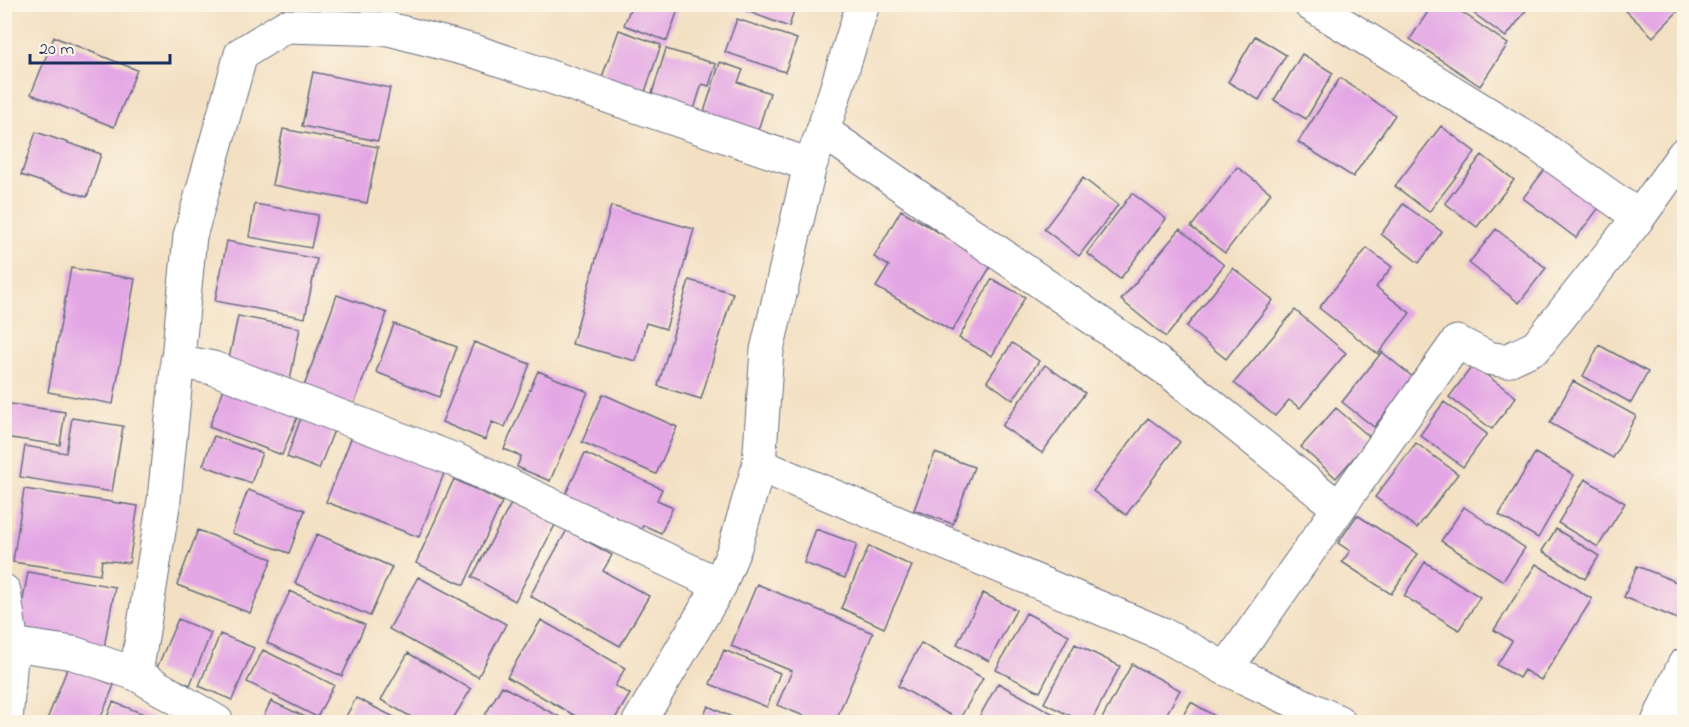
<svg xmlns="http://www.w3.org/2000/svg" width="1689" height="727" viewBox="0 0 1689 727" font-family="'Indie Flower',sans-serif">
	<rect width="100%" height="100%" fill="#fcf5e5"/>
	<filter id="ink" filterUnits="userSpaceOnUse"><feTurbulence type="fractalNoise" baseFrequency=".0167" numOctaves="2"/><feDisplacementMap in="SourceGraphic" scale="12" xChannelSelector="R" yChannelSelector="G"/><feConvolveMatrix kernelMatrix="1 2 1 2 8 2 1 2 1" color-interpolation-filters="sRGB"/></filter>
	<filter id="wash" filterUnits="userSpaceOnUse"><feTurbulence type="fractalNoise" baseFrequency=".008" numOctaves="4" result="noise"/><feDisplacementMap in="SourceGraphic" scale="24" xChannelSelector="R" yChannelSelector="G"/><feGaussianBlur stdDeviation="1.35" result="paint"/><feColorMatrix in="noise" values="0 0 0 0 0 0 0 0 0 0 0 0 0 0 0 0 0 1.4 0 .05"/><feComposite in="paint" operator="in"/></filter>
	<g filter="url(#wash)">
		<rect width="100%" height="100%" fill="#f3e0c3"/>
		<g id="blocks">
			<path fill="#e4a7e5" d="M326,4H359L357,13Z
				M632,4H680L667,41L624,25Z
				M737,4H796L789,27L736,7Z
				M1433,4H1450L1508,44L1480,86L1410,39Z
				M1461,4H1531L1506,37Z
				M1619,4H1682L1683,6L1653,37Z
				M737,19L797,39L785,72L725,52Z
				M619,30L661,45L644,95L601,80Z
				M1255,36L1286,55L1259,100L1228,82Z
				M54,37L137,70L114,127L31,94Z
				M666,49L716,64L709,86L702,84L691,119L648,106Z
				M1302,54L1333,73L1306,119L1274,100Z
				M720,62L743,70L738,82L770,93L757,133L703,115Z
				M313,72L390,88L378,141L302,126Z
				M1340,78L1395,115L1353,177L1298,142Z
				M1441,126L1475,152L1429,212L1395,186Z
				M283,129L378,147L367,203L272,185Z
				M36,132L101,154L87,197L21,175Z
				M1482,155L1514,180L1477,227L1445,203Z
				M1549,164L1601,205L1576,238L1523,198Z
				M1237,167L1271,193L1225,253L1191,227Z
				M1083,178L1118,205L1079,256L1044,229Z
				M1132,193L1166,219L1120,279L1087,253Z
				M255,204L318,215L311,248L249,237Z
				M1403,204L1442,232L1419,263L1381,234Z
				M611,206L694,229L666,329L646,323L636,361L572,344Z
				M901,210L992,264L952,331L876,287L889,266L874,257Z
				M1180,229L1224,265L1166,337L1121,300Z
				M1496,229L1546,268L1519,303L1469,263Z
				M227,241L317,259L305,318L215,301Z
				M1367,248L1392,267L1376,287L1410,313L1378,354L1319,308Z
				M71,268L135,279L113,404L48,392Z
				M1233,268L1273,300L1226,359L1186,327Z
				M992,279L1025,297L992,356L959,338Z
				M689,280L733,293L701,399L658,386Z
				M337,295L387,313L352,410L302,392Z
				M1295,310L1346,353L1300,408L1289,400L1275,416L1234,383Z
				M238,316L300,328L290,380L227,368Z
				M394,324L457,347L439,397L376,372Z
				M474,342L530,364L505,427L492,422L485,440L442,422Z
				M1012,343L1039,361L1013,400L987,381Z
				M1599,345L1648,372L1631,403L1583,376Z
				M1382,352L1414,378L1374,427L1342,402Z
				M1045,365L1085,393L1042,453L1002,426Z
				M1473,365L1516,397L1492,429L1449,397Z
				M538,371L588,392L550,481L517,467L521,456L504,449Z
				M227,381L300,410L282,455L209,427Z
				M1573,381L1636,416L1613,458L1550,423Z
				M603,394L677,427L656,474L582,442Z
				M1444,402L1487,434L1463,467L1420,435Z
				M4,403L65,412L60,445L4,437Z
				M1336,408L1371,438L1336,478L1301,447Z
				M303,412L336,425L319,469L287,457Z
				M72,418L123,426L112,492L20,477L25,446L66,453Z
				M1148,418L1180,442L1126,515L1093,491Z
				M214,436L262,453L251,483L203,465Z
				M352,436L445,471L419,537L326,502Z
				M1416,443L1458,474L1417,528L1375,497Z
				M585,453L662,489L657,500L673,507L661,533L643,525L637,539L561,504Z
				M935,453L974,467L953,524L914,510Z
				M1535,453L1574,475L1538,538L1499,515Z
				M454,479L502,502L464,585L416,563Z
				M1585,479L1625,503L1598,547L1558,523Z
				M24,489L138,506L129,563L102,560L100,575L13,562Z
				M248,490L305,510L289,553L232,533Z
				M512,502L555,525L515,601L472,577Z
				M1464,507L1525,548L1503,581L1441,541Z
				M1357,515L1418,554L1391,594L1342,562L1350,551L1338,543Z
				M816,529L857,544L845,578L804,563Z
				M1556,529L1599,556L1585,579L1542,551Z
				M198,530L272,559L250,613L177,585Z
				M567,530L612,555L603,571L649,596L620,646L530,596Z
				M317,534L392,567L370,616L295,583Z
				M869,546L912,566L884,628L841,608Z
				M1425,562L1480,597L1459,630L1404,596Z
				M1536,564L1592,599L1541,680L1524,670L1519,678L1497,665L1512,641L1494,630Z
				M1637,566L1684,585V607L1680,620L1624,597Z
				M28,572L115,587L104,648L17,632Z
				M418,577L506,624L478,677L389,629Z
				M757,584L873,633L835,722H819L777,705L792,671L731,646Z
				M290,591L365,625L342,676L267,643Z
				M983,593L1016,610L989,661L957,644Z
				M1026,613L1069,635L1040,692L996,670Z
				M178,619L211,633L190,685L156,670Z
				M541,620L625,668L615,686L630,694L613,722H586L507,677Z
				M220,634L254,648L232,700L199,686Z
				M921,643L983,678L959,720L898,686Z
				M1075,644L1120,666L1091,722H1083L1044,703Z
				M263,650L334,685L317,717L247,682Z
				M724,650L780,673L767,707L710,684Z
				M408,653L471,689L451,722H420L381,700Z
				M1132,664L1180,690L1162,722H1100Z
				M68,667L114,685L99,722H46Z
				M998,683L1059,717L1056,722L977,721Z
				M502,686L569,722H481Z
				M356,698L404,722H343Z
				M271,701L316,722H261Z
				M113,702L159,720L158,722H105Z
				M1191,702L1225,722H1179Z
				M708,706L742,722H701Z"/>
		</g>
	</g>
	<g filter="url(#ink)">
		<use href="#blocks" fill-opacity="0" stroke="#676d81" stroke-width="1.5"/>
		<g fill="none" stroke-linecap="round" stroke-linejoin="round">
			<defs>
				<path id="street" d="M1310,4L1538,145L1639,217
					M177,361L213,368L458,461L720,585
					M759,465L1162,634L1226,669L1339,508L1169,371L823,131
					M1339,508L1457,342L1488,358L1506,361L1536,347L1639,217L1684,154
					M4,591L12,644
					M1226,669L1339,722
					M136,674L164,500L190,236L241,54L286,26L389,29L477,52L810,165
					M6,722L12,644L73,653L136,674L217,722
					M1658,722L1684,665"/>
				<path id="highway" d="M639,722L720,585L735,547L759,465L767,350L810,165L823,131L863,4"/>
			</defs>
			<use href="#street" stroke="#676d81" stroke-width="35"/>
			<use href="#highway" stroke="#676d81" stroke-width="35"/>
			<use href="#street" stroke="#fff" stroke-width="33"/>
			<use href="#highway" stroke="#fff" stroke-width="33"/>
		</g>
	</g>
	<rect width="1689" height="727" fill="none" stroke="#fcf5e5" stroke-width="24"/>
	<path d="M30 54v9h140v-9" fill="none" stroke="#1b2f5e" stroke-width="3"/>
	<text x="39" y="54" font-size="18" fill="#1b2f5e" stroke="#fcf5e5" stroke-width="4.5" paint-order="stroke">20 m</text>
</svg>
